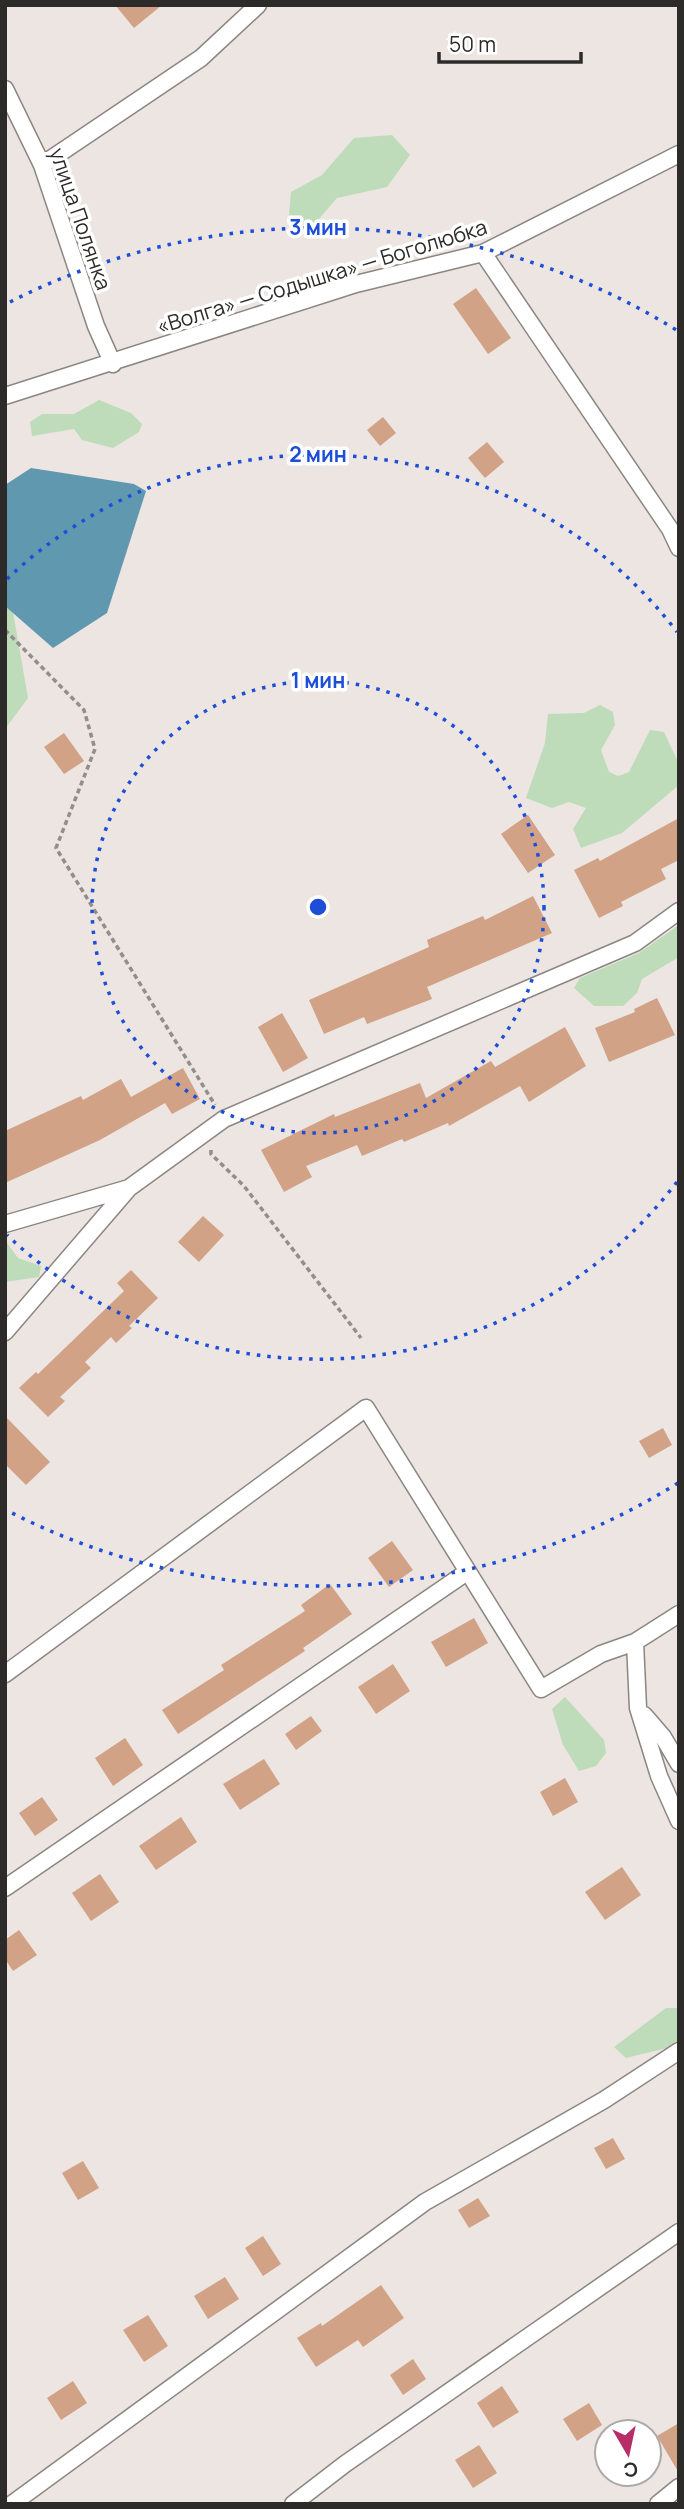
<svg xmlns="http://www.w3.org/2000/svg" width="684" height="2509" viewBox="0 0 684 2509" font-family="Manrope,sans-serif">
	<rect width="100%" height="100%" fill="#ece5e1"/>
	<path fill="#bedcb9" d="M392,135L410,155L387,187L337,198L311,228L289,215L291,192L322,175L354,138Z
		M99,400L131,413L142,424L139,432L113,448L82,440L74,429L32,436L30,422L42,414H74Z
		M5,606L13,612L28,698L5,729Z
		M600,705L613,712L615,725L601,750L609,772L618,776L629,772L650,730L664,732L679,764V785L622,833L581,848L573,829L586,808L569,802L552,808L526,798L545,743L548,714L584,713Z
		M679,925V957L642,979L637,993L623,1006H594L574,988L580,978L639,953Z
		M5,1240L18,1258L41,1266L39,1277L5,1282Z
		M565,1697L604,1740L606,1753L596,1766L579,1771L563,1745L552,1709Z
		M666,2008H679V2045L626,2058L614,2047Z"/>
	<path fill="#6099af" d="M31,468L134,484L146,491L107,613L53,648L5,606V485Z"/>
	<path fill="#d1a286" d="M115,5H162L134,28Z
		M476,288L511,338L488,354L453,304Z
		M383,417L396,433L380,446L367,430Z
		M487,442L504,462L485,478L468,458Z
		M64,733L84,761L64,774L44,747Z
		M528,815L555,855L528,873L501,834Z
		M679,818V860L661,869L666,879L621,902L623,906L599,918L574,870L598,858L600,861Z
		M533,896L552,933L427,987L432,999L367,1024L364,1017L324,1034L309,1000L429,947L427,940L483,916L485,920Z
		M657,998L675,1035L609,1062L595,1028L635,1012L634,1009Z
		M282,1013L308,1058L283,1072L258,1027Z
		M565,1027L586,1066L529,1102L520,1086L449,1126L448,1123L404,1142L402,1139L362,1156L357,1145L306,1166L312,1177L284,1192L261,1150L334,1114L335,1117L420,1083L426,1098L491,1061L495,1067Z
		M183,1068L200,1099L172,1114L165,1103L100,1140L5,1183V1131L81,1096L83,1100L121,1079L131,1097Z
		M203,1216L224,1235L199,1262L178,1242Z
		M131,1270L158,1298L129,1326L132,1328L116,1343L111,1337L85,1362L91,1368L60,1397L65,1401L48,1417L19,1388L36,1372L38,1374L124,1291L117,1283Z
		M5,1416L50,1462L26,1485L5,1464Z
		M663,1428L672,1445L649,1458L639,1441Z
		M392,1541L413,1570L389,1587L368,1558Z
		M330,1584L352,1614L303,1648L305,1651L178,1734L162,1710L224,1670L221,1665L305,1611L301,1605Z
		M474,1618L488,1643L446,1667L431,1642Z
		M393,1664L410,1691L376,1714L358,1687Z
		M311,1716L322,1731L296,1750L285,1734Z
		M125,1738L143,1765L113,1786L95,1758Z
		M264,1759L280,1784L240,1810L223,1784Z
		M565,1778L578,1802L553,1816L540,1792Z
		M42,1797L58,1820L35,1836L19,1813Z
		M181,1817L197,1842L156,1870L139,1846Z
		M622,1867L641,1895L605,1920L585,1892Z
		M100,1874L119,1902L91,1921L72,1893Z
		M19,1930L37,1955L13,1971L5,1959V1940Z
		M613,2138L625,2159L606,2169L594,2148Z
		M83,2161L99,2188L78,2200L62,2173Z
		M478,2198L490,2216L469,2228L458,2210Z
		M263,2236L281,2264L263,2276L245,2248Z
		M225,2277L239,2299L208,2319L194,2296Z
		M381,2285L404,2318L363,2347L358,2340L316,2367L297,2338L321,2323L322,2326Z
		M148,2315L168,2346L144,2362L123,2330Z
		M413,2359L426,2379L403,2395L390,2375Z
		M73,2381L87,2403L61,2420L47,2398Z
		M502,2386L519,2412L493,2428L477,2403Z
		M589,2403L602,2425L577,2441L563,2419Z
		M679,2423V2473L657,2436Z
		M479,2445L497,2473L473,2488L455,2460Z"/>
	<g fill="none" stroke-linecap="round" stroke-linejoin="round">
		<defs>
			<path id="street" d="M5,89L42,165L96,326L113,364
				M42,165L201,58L258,5
				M483,253L670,529L679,548
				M5,396L356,284L483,253L679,154
				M5,1224L129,1188
				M5,1332L129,1188L224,1119L635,943L679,911
				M635,1642L638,1708L659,1776L679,1821
				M5,1674L366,1408L541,1689L601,1654L635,1642L679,1614
				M644,1715L663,1737L679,1764
				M5,1888L467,1572
				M12,2504L425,2202L604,2100L679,2051
				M293,2504L345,2464L679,2232
				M658,2504L679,2487"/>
		</defs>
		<use href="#street" stroke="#8c8682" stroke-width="19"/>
		<path stroke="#928e8b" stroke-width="3.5" stroke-dasharray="5 3.5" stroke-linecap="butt" d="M5,630L84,710L95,749L56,848L215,1105
			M211,1150V1154L244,1186L361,1338"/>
		<use href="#street" stroke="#fff" stroke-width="16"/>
	</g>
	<g fill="none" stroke="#1d4ed8" stroke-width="3.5" stroke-dasharray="3.5 7">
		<circle cx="318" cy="907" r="226"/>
		<path d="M677 1182A452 452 0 0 1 7 1235M7 579A452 452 0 0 1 677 632"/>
		<path d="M678 1483A679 679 0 0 1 10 1512M10 302A679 679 0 0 1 678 331"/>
	</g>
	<g text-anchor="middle" stroke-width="7" stroke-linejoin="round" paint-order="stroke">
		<g font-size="21" fill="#2d2b29" stroke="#fff">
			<text transform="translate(80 219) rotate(71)" y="7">улица Полянка</text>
			<text transform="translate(322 277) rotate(-17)" y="7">«Волга» — Содышка» — Боголюбка</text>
		</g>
	</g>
	<circle cx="318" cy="907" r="10" fill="#1d4ed8" stroke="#fff" stroke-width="3.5"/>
	<g font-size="21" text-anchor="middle" font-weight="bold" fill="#1d4ed8" stroke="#fff" stroke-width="7" stroke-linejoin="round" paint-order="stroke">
		<text x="318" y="235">3 мин</text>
		<text x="318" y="462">2 мин</text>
		<text x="318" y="688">1 мин</text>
	</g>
	<rect width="684" height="2509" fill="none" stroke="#2d2b29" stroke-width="14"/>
	<g transform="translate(628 2453) rotate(171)"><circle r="33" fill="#ffffff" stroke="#abaaa9" stroke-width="2"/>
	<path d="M0-5L12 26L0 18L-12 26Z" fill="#b82d67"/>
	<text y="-10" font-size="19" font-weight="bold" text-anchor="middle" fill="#2d2b29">С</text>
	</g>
	<path d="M439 52v10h142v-10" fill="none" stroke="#2d2b29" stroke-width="3.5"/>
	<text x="449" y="52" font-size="21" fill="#2d2b29" stroke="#ffffff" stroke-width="5" paint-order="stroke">50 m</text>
</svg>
